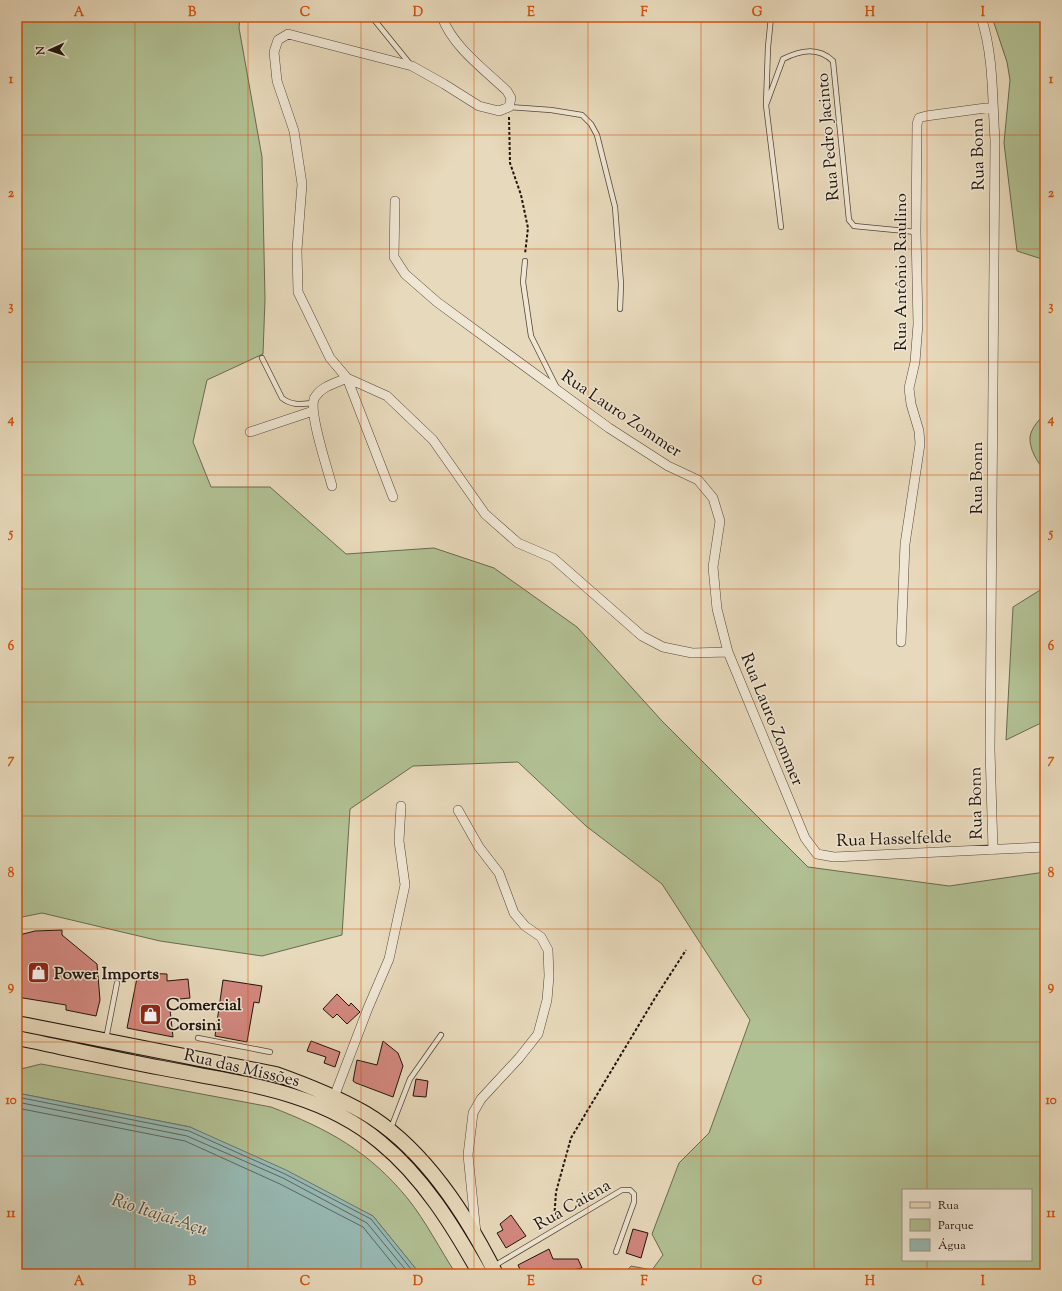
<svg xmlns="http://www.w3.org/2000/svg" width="1062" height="1291" viewBox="0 0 1062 1291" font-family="'Sorts Mill Goudy',serif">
	<rect width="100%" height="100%" fill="#e7d9bb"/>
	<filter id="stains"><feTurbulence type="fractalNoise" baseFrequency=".005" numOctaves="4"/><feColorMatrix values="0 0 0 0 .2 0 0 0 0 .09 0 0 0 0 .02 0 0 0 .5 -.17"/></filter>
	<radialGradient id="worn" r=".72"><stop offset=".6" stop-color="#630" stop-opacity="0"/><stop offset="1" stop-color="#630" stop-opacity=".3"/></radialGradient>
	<path fill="#b1c093" stroke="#686a50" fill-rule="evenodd" d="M17,17H240L239,28L262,157L265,299L263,354L207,380L193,442L211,487H270L346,554L434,548L494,568L577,627L662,721L808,867L949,886L1045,872V1274H624L631,1266L652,1270L663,1255L652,1234L679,1163L709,1133L750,1020L662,884L586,826L518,762L413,766L350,809L342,935L262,956L160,941L42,913L17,918ZM903,1190H1031V1260H903Z
		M992,17H1045V260L1017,251L1004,143L1010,80L1007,62Z
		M1045,413V470C1037,463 1029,448 1030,437C1031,428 1040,419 1045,413Z
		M1045,587V721L1006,740L1013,607Z
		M41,1064L271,1107C328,1129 369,1151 408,1199C425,1220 441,1251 456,1274H420L373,1216L190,1127L17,1093V1070Z"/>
	<path fill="#97bab4" stroke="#677871" d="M17,1093L190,1127L286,1170L373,1216L420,1274L17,1273Z"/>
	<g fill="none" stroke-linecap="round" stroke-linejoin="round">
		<path stroke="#5c6760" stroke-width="1" d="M17,1097L189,1131L285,1174L371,1219L415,1274
			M17,1102L187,1136L283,1178L367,1223L409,1274
			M17,1108L185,1141L280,1184L363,1227L401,1274"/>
	</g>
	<path fill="#d2877e" stroke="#20140d" d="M62,930V935L97,964L100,1000L96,1016L66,1010V1005L17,997V963L20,957L17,955V941L19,935L35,931Z
		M138,973L167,974V981L188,979L190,998L169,1000L173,1037L127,1028Z
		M223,980L262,986L259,1003L254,1002L247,1042L215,1036Z
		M337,994L349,1006L351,1003L360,1012L347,1024L337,1014L333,1018L323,1009Z
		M311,1041L340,1052L335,1067L324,1063L326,1057L307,1051Z
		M383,1041L398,1053L403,1066L393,1097L356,1083L353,1081L357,1060L377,1065Z
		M416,1079L428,1081L426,1097L413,1096Z
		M511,1215L526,1236L506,1248L497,1233L503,1230L500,1224Z
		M633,1229L648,1233L641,1258L626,1253Z
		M549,1249L553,1259H578L582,1268L573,1270V1274H522L518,1265Z"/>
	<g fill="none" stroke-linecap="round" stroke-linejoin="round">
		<defs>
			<path id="lane" d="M372,17L410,64
				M771,17L768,47L766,105L781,227
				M766,105L783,59C801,50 818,47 833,61L849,220L854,226L916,232
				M509,107L551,110L582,115L591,124L597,135L615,207L621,284L620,309
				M525,261L523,282L531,336L556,386
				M262,358L282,398C292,406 302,404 314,403
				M198,1038L270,1052
				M106,1039L117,983
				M391,1128L410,1079L441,1035
				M494,1266L622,1190H630L634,1194V1202L616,1252"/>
			<path id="street" d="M442,17C453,47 484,69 507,91L511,98L509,107L499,111L479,106L444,84L412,66L288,34L278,40L274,52L277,81L294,131L302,184L297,250L298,292L330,358L347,378L387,396L433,440L485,514L518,543L553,558L642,636L663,647L692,653L728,652
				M981,17C994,56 992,99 995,140L990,750L993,850
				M395,201L394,257L405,274L437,302L609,428L668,466L698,480L713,498L720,521L713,567L717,609L728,652L805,838L817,854L834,857L1045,847
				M347,378L393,497
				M250,432L313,411
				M332,486C328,470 307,409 315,397C322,386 336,383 347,378
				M901,642L905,544L920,444L919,431L911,404L909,388L915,362L918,324L916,232L917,124L919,118L926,116L993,107
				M458,810L479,847L499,873L514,913L525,926L541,937L548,950L549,976L547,1000L538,1034L519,1058L481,1099L473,1113L468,1155L476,1233
				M334,1097L368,1008L389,959L405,885L399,841L401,806"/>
			<path id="primary" d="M17,1023L276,1074C307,1085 337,1097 365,1113C424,1148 466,1214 496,1274
				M17,1038C65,1048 114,1059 162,1068C238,1083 318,1090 380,1142C423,1177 453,1226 480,1274"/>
		</defs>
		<use href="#lane" stroke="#524538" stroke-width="6"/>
		<use href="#street" stroke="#524538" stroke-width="10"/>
		<use href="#primary" stroke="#20140d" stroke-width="16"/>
		<path stroke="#20140d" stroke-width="2" stroke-dasharray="3 2" stroke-linecap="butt" d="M509,117L510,163L521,195L528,228L525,254
			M554,1221L556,1192L571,1138L655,998L686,950"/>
		<use href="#lane" stroke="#efe6d3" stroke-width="4.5"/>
		<use href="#street" stroke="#efe6d3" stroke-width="9"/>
		<use href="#primary" stroke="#e7d9bb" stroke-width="14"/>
	</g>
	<path fill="none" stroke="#d4520c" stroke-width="1" stroke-opacity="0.55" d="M135,17V1274M248,17V1274M361,17V1274M474,17V1274M588,17V1274M701,17V1274M814,17V1274M927,17V1190M17,135H1045M17,249H1045M17,362H1045M17,475H1045M17,589H1045M17,702H1045M17,816H1045M17,929H1045M17,1042H1045M17,1156H1045M927,1260V1274"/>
	<defs>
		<symbol id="shop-square" viewBox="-11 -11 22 22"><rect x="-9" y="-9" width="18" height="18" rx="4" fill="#8f2418" stroke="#efe6d3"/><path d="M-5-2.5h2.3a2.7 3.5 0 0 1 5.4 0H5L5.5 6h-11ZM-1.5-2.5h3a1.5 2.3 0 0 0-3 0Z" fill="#fff"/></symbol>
	</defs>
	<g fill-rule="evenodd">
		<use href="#shop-square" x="26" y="960" width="25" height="25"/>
		<use href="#shop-square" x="138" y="1002" width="25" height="25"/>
	</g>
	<g text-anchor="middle" stroke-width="3" stroke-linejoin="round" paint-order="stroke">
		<g font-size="17" fill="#20140d" stroke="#efe6d3">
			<text transform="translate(827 137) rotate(-95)" y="6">Rua Pedro Jacinto</text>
			<text transform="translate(977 154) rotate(-91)" y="6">Rua Bonn</text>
			<text transform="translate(900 272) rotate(-90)" y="6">Rua Antônio Raulino</text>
			<text transform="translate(622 413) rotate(34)" y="6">Rua Lauro Zommer</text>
			<text transform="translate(976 478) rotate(-90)" y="6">Rua Bonn</text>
			<text transform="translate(773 719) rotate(68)" y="6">Rua Lauro Zommer</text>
			<text transform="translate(975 803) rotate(-91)" y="6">Rua Bonn</text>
			<text transform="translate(894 838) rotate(-2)" y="6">Rua Hasselfelde</text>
			<text transform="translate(242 1067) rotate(13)" y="6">Rua das Missões</text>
			<text transform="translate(572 1204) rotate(-30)" y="6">Rua Caiena</text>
		</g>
		<g font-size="17" font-weight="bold" fill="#20140d" stroke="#efe6d3" text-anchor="start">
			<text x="54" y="979">Power Imports</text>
			<text x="166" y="1010">Comercial<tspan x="166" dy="20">Corsini</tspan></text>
		</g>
		<g font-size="18" font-style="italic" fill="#4a4e47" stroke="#efe6d3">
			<text transform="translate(160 1214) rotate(18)" y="6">Rio Itajaí-Açu</text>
		</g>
	</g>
	<rect width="1062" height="1291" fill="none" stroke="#e7d9bb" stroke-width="44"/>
	<rect x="902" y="1189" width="130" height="72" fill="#efe6d3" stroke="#9c9284"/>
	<rect x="910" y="1202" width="20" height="6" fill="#e7d9bb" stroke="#9c9284"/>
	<text x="938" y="1209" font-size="12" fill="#20140d">Rua</text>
	<rect x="910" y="1219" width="20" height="12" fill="#b1c093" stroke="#9c9284"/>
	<text x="938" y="1229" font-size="12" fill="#20140d">Parque</text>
	<rect x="910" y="1239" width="20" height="12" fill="#97bab4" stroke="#9c9284"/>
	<text x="938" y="1249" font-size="12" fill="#20140d">Água</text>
	<g transform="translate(50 50) rotate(267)" stroke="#efe6d3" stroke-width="3" paint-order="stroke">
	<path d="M0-3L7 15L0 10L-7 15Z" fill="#20140d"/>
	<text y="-6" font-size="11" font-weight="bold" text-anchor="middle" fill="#20140d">N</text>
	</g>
	<rect x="22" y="22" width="1018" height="1247" fill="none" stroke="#d4520c" stroke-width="1.5"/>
	<g font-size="13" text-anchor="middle" font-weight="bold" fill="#d4520c">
		<text x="79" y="16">A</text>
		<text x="192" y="16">B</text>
		<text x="305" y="16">C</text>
		<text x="418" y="16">D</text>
		<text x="531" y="16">E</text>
		<text x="644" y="16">F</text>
		<text x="757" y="16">G</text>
		<text x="870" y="16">H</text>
		<text x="983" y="16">I</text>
		<text x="11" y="83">1</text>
		<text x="1051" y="83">1</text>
		<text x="11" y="197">2</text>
		<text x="1051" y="197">2</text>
		<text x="11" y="310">3</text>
		<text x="1051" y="310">3</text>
		<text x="11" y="423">4</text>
		<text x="1051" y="423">4</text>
		<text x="11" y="537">5</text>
		<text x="1051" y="537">5</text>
		<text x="11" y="650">6</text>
		<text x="1051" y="650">6</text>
		<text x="11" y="763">7</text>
		<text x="1051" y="763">7</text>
		<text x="11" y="877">8</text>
		<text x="1051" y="877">8</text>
		<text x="11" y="990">9</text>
		<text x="1051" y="990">9</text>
		<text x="11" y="1104">10</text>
		<text x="1051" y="1104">10</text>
		<text x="11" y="1217">11</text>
		<text x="1051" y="1217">11</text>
		<text x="79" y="1285">A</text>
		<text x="192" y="1285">B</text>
		<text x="305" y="1285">C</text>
		<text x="418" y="1285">D</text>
		<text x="531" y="1285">E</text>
		<text x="644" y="1285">F</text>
		<text x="757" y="1285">G</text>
		<text x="870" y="1285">H</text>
		<text x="983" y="1285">I</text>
	</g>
	<rect width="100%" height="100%" filter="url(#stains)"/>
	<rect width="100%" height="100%" fill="url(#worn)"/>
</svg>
